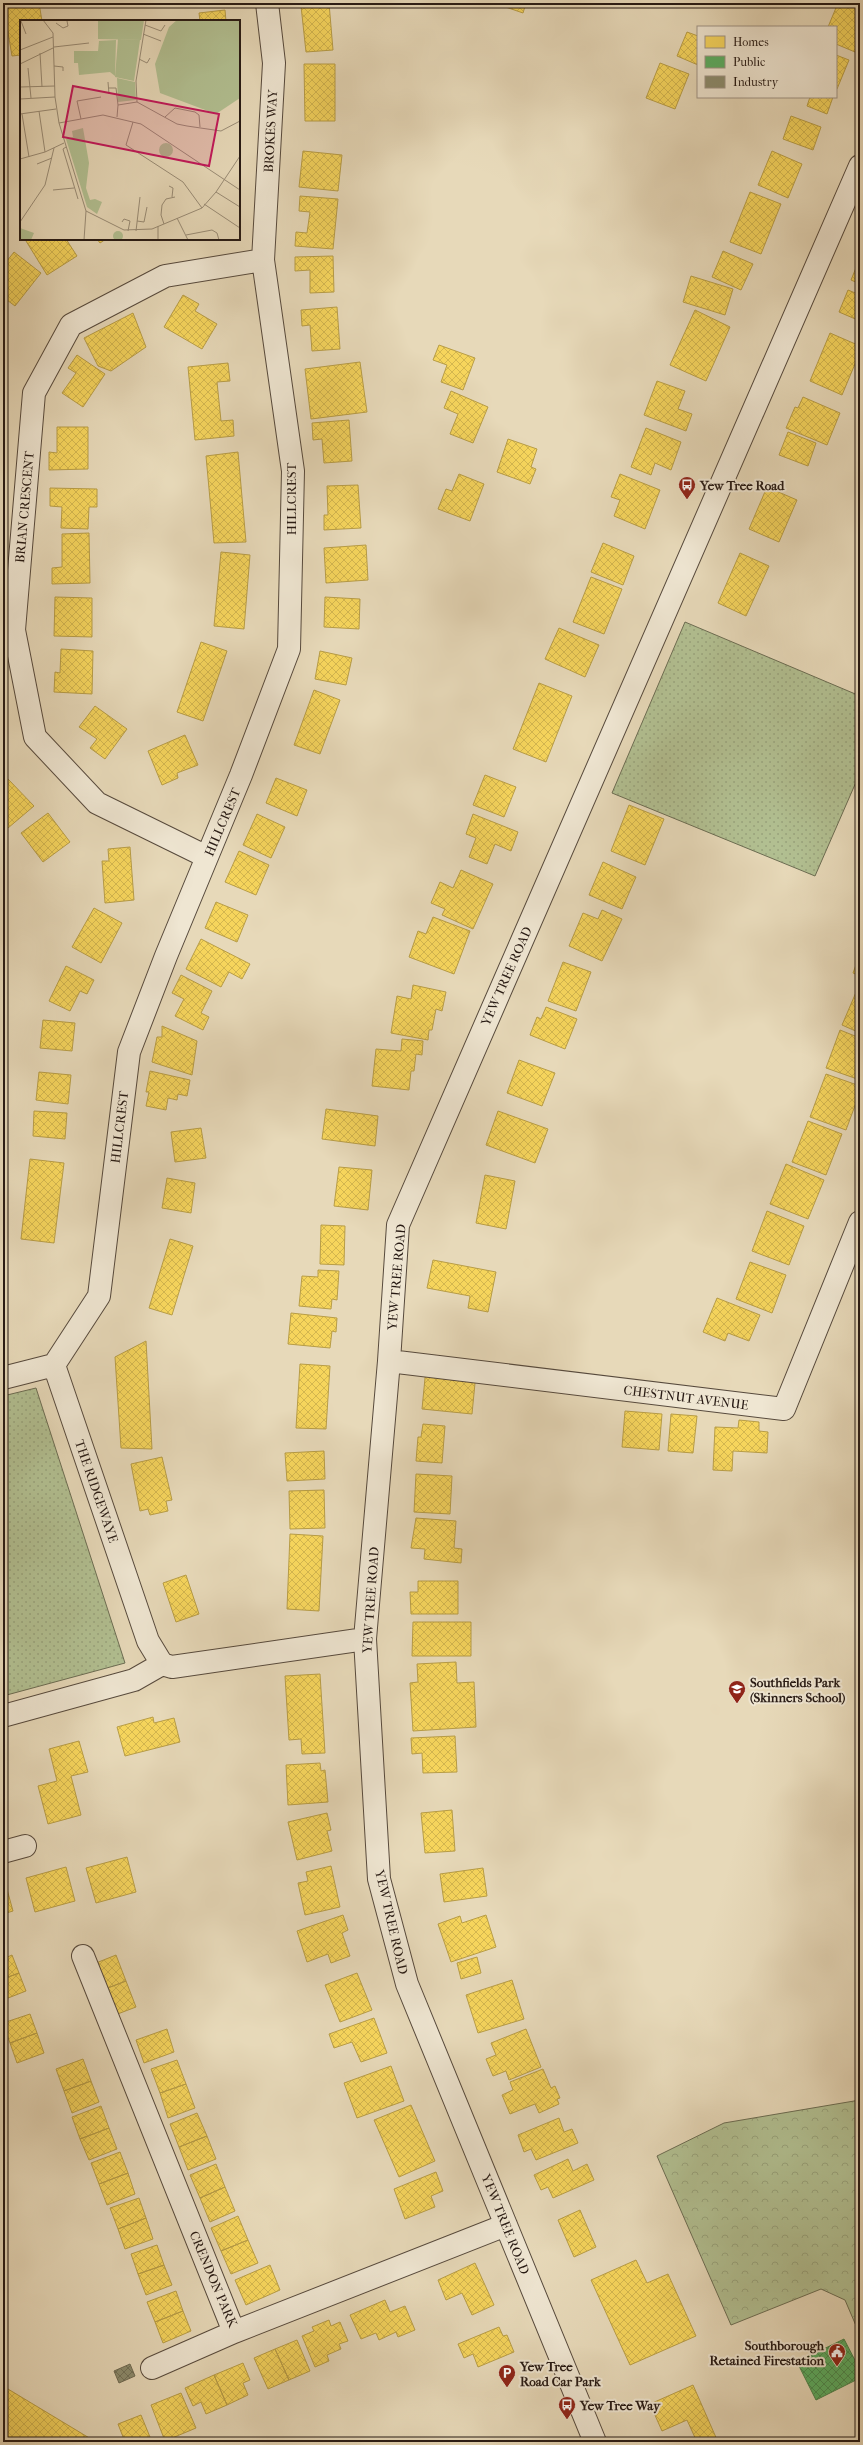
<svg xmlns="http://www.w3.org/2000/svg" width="863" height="2445" viewBox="0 0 863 2445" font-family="'IM FELL French Canon',serif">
	<defs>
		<pattern id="forest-crowns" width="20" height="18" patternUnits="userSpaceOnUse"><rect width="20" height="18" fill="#b2c092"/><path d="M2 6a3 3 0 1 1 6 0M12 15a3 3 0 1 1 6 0" fill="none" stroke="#99a47d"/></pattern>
		<pattern id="park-dots" width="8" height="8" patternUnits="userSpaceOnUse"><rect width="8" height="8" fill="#b2c092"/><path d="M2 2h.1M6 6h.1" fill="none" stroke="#99a47d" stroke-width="1.8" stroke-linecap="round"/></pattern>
		<pattern id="homes-cross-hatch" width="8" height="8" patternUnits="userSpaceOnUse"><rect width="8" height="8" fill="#f6d55c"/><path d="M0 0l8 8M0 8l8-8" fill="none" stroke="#d3b64f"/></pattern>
		<pattern id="public-cross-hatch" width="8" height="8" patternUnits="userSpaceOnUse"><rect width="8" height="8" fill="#5aae61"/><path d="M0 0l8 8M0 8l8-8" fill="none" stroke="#4a8d4f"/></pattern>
		<pattern id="industry-cross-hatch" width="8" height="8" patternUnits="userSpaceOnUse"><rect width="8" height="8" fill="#8c8c6e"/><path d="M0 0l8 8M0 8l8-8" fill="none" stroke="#727259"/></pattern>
	</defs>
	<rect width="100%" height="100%" fill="#e7d9b9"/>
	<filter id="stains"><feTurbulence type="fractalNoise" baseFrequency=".005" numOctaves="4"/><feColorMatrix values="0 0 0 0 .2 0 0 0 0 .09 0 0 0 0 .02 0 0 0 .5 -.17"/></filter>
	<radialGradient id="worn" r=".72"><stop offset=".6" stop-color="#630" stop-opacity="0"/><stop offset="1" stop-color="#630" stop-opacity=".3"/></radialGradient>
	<path fill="url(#forest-crowns)" stroke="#6c6d53" d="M860,2100V2335L845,2300L821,2289L731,2325L657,2156L724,2123Z"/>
	<path fill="url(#park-dots)" stroke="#6c6d53" d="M685,622L860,696V773L815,876L612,793Z
		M36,1388L125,1663L3,1696V1396Z"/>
	<path fill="url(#homes-cross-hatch)" stroke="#b89d46" d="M3,3H39L42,21H21V55L12,56Z
		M198,3H223L199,7Z
		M329,3L333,50L306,52L301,6Z
		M494,3H526L523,13Z
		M838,3H860V40L855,52L836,44V27H828Z
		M225,10L226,21H200L199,13Z
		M687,32L698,36V65L677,56Z
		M836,55L849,60L837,89H836Z
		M660,63L689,74L675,109L646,98Z
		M304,64H335V121H305Z
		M810,97H833L827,114L807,106Z
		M791,116L821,127L813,150L783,139Z
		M303,151L342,155L338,191L299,187Z
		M772,151L802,164L788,198L758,185Z
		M750,192L781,204L761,254L730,242Z
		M300,196L338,199L333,249L295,246L296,232L307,233L310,212L299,211Z
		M29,239H66L77,256L47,275L26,241Z
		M97,239H106L100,243Z
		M723,251L753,264L741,290L712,277Z
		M14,252L41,273L15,306L3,297V266Z
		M333,256L334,292L310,293V270L295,271V257Z
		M860,258V284L851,280Z
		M691,276L733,289L725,315L683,302Z
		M848,290L860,295V321L839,312Z
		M183,295L199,304L195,311L217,324L202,349L164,327Z
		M337,307L340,349L312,351L310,325L302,326L301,310Z
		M695,310L730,327L706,381L670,365Z
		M133,313L146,347L111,371L98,366L84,338Z
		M830,333L860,346V352L842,395L810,381Z
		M439,345L475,358L463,390L441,382L447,365L433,360Z
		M77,355L105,374L83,407L62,393L76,373L68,368Z
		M360,362L367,412L311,419L305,369Z
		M228,363L230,381L217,382L221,421L233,420L234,436L195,440L188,367Z
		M657,381L685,391L678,409L692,414L686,431L644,415Z
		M451,391L488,407L473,443L450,434L458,414L444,408Z
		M803,397L840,413L827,445L786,428L795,407L798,408Z
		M349,420L352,461L324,463L322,439L313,440L312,423Z
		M57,427H88V469L49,470V452L57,453Z
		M646,428L681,442L671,470L655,463L651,475L631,467Z
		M788,432L816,443L808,466L779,455Z
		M508,439L537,449L531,467L536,469L530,484L497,472Z
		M238,452L246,542L214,543L206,456Z
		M459,474L484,484L470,521L438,509L446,489L452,491Z
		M620,474L660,490L645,529L614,516L620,500L611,497Z
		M358,485L361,528L324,530V515H328L327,486Z
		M767,487L797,500L779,542L749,529Z
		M50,488L97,489V507H89L88,529L61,528L62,507L50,506Z
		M89,533L90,583L52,584V568L62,567V534Z
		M603,543L634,556L623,585L591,572Z
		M366,545L368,580L326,583L324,548Z
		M221,552L250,555L244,629L214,626Z
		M740,553L769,566L746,616L718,603Z
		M591,577L622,589L604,634L573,622Z
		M55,597L92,598V637L54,636Z
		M325,597L360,599L359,629L324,627Z
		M559,628L599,645L585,677L545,659Z
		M201,642L227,651L203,721L177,712Z
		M61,649L93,651L92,694L54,692L55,672L60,673Z
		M320,651L352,658L346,685L315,679Z
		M539,683L572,696L546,762L513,749Z
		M314,690L340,700L320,754L294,745Z
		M95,706L127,729L105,759L90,748L97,739L79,727Z
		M185,735L198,765L177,773L178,778L162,785L148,751Z
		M485,775L516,787L504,817L473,805Z
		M276,778L307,790L297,816L266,803Z
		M8,779L34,806L8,828L3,823V782Z
		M629,805L664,819L645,865L611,851Z
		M48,813L70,842L43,862L21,833Z
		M257,814L285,827L271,858L243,845Z
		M473,814L518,832L511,851L495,844L487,864L469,857L476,838L466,834Z
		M130,847L134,900L105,903L102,861H109L108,849Z
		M239,851L269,865L256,895L225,882Z
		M603,862L636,877L622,909L589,895Z
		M461,870L493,884L473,929L442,915L445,909L431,903L440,882L453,888Z
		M216,902L248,915L237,942L205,928Z
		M94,908L122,923L101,963L72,947Z
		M602,910L622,919L602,961L569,946L583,913L598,919Z
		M433,917L470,931L454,974L409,957L418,931L426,934Z
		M201,939L250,964L242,979L229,972L221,987L186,969Z
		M860,954V976L853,973Z
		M563,962L591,972L576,1011L548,1001Z
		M66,966L94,980L87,994L80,991L70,1011L49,1001Z
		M181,975L212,991L201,1013L209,1017L203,1030L175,1016L184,999L172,993Z
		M413,985L446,992L442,1011L436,1009L432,1030H429L428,1040L391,1033L397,996L411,999Z
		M857,990L860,991V1033L842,1025Z
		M546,1007L577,1019L565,1049L530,1035L537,1017L541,1019Z
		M43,1020L75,1023L72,1051L40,1048Z
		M162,1026L197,1041L192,1075L152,1062L157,1037H162Z
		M840,1030L860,1038V1080L826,1068Z
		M402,1039L423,1041L422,1055L416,1054L414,1071H411L409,1090L372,1086L376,1049L401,1051Z
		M519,1060L555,1073L542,1106L507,1093Z
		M150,1071L190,1080L187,1096L178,1094L177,1100L168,1098L166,1110L146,1106L149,1092H146Z
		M39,1072L71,1075L68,1104L36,1100Z
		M826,1074L860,1086V1092L846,1130L810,1117Z
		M326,1109L378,1116L375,1146L322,1139Z
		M34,1111L67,1113L65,1139L33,1136Z
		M498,1111L548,1129L535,1163L486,1145Z
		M808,1121L842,1134L826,1175L792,1162Z
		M201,1128L206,1158L175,1162L171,1132Z
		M30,1159L64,1163L54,1243L21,1239Z
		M786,1164L824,1180L808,1219L770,1204Z
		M339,1167L372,1170L368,1210L334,1206Z
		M485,1175L515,1181L506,1229L476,1223Z
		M167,1178L195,1183L191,1213L162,1208Z
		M767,1211L804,1226L789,1265L752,1251Z
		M321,1225L345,1226L344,1265L320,1264Z
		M170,1239L193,1246L172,1315L149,1308Z
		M433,1260L496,1272L488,1312L468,1308L470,1296L427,1288Z
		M750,1262L786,1275L772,1313L736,1299Z
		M318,1270L339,1271L337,1300L332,1299L331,1309L299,1306L302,1276L318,1277Z
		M717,1298L760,1315L749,1341L728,1333L725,1341L703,1332Z
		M291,1313L337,1318L336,1332L332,1331L330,1348L288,1344Z
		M146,1341L152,1449L121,1448L115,1357Z
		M300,1364L330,1366L326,1429L296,1428Z
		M426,1368L476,1373L472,1414L422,1409Z
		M625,1411L662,1414L659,1450L622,1447Z
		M671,1414L697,1416L693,1453L668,1451Z
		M739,1420L759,1422V1431L768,1432L767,1453L733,1451L732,1471L713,1470L715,1427L738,1428Z
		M423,1424L445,1426L442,1463L416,1461L418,1437H421Z
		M324,1451L325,1479L287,1481L285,1453Z
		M162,1457L172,1500L166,1501L168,1511L150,1515L148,1509L140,1511L131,1464Z
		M416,1474L452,1476L450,1514L414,1512Z
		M324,1490L325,1528L290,1529L289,1491Z
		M416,1518L456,1521L454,1548L462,1549L461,1563L424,1559L425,1549L411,1548Z
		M290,1534L323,1536L319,1611L287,1609Z
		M186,1575L199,1614L176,1622L163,1583Z
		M418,1581H458V1614H411L410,1592H418Z
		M413,1622H471V1656H412Z
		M456,1662L457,1683L474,1682L476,1727L413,1731L410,1683L418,1682L417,1664Z
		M320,1674L325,1753L302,1754L301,1739L289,1740L285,1676Z
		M153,1717L154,1723L174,1718L180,1742L125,1756L117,1727Z
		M455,1736L457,1772L423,1773L422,1753L412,1754L411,1738Z
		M79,1741L88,1772L71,1776L81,1815L48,1824L38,1786L57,1781L49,1749Z
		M320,1763L321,1771L325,1770L328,1802L288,1805L286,1765Z
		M452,1810L455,1851L425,1853L421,1813Z
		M327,1813L331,1830L327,1831L332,1851L297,1860L288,1822Z
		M127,1857L136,1892L96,1903L86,1868Z
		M331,1866L340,1907L305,1915L298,1883L308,1881L306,1872Z
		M66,1867L75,1901L35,1912L26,1878Z
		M483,1868L487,1896L444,1902L440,1874Z
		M5,1882L13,1911L3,1914V1883Z
		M343,1915L348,1930L342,1933L350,1956L331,1963L328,1954L307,1962L297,1931Z
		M486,1915L496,1947L451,1962L438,1924L460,1916L462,1923Z
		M12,1955L19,1973L3,1979V1959Z
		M116,1955L126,1981L105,1989L96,1963Z
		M477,1957L481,1973L461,1979L457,1963Z
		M19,1973L26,1991L3,2000V1979Z
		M357,1973L372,2010L340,2022L325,1985Z
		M512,1980L524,2019L478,2033L466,1995Z
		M126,1981L136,2007L115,2015L105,1989Z
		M30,2014L37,2033L10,2043L3,2023Z
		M374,2018L387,2053L361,2062L352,2042L334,2048L329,2034Z
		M167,2029L174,2052L144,2063L136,2040Z
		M526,2029L541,2067L509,2080L506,2071L493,2076L486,2059L496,2055L491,2043Z
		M37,2033L44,2053L17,2063L10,2043Z
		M83,2059L91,2081L64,2091L56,2069Z
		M177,2060L186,2084L160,2093L151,2069Z
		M391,2066L404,2101L357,2118L344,2083Z
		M543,2069L551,2088L555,2086L560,2098L557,2099L559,2104L539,2113L535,2104L510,2114L502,2095L513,2090L510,2082Z
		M91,2081L99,2102L72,2113L64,2091Z
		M186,2084L195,2108L168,2118L160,2093Z
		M411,2105L435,2161L399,2177L374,2120Z
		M101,2106L109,2128L80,2139L72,2117Z
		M197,2113L207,2136L179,2147L170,2124Z
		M559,2118L564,2132L572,2129L578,2143L536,2160L531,2149L524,2152L518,2135Z
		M109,2128L117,2149L89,2160L80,2139Z
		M207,2136L216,2159L188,2170L179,2147Z
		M120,2152L128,2173L99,2184L91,2163Z
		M568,2159L573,2171L587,2164L594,2180L553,2198L548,2187L541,2190L534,2175Z
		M216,2164L225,2187L200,2198L190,2175Z
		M436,2172L443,2191L431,2196L435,2207L405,2219L394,2189Z
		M128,2173L135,2194L107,2205L99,2184Z
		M225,2187L235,2211L210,2222L200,2198Z
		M139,2198L146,2218L118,2229L110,2208Z
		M580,2210L596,2247L574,2257L558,2220Z
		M238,2216L248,2240L221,2251L211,2228Z
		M146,2218L153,2239L125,2249L118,2229Z
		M248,2240L258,2263L231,2274L221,2251Z
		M157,2245L164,2265L138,2274L131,2254Z
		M636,2260L647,2283L668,2274L696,2336L630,2365L591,2280Z
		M475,2263L494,2305L472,2315L462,2293L446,2300L438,2280Z
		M164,2265L172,2285L146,2295L138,2274Z
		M270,2265L280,2290L246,2305L235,2280Z
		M176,2291L183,2311L155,2322L147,2302Z
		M385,2300L390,2312L405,2306L415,2330L398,2337L396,2332L379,2340L376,2333L361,2339L350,2315Z
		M183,2311L191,2331L163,2343L155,2322Z
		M329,2320L331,2326L340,2322L348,2341L339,2344L341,2349L327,2355L329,2361L315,2367L302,2336L314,2331L312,2327Z
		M499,2327L503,2336L507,2335L514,2352L478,2367L473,2354L464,2358L458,2344Z
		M297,2340L310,2371L289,2380L275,2349Z
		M275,2349L289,2380L268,2389L254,2358Z
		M243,2363L250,2380L243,2383L248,2395L227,2405L214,2375Z
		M214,2375L227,2405L206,2414L201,2402L193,2406L185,2388Z
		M693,2385L718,2442H697L687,2420L662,2431L650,2404Z
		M3,2386L91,2439L92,2442H3Z
		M181,2393L196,2428L165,2441L151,2405Z
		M141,2415L152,2442H125L118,2424Z"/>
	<path fill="url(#public-cross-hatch)" stroke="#4b824a" d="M844,2339L860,2370V2378L816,2400L797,2362Z"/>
	<path fill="url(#industry-cross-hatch)" stroke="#6e6a53" d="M130,2364L135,2376L119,2383L114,2371Z"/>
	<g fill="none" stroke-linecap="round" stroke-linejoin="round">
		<defs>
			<path id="minor" d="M207,857L97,803L35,737L14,630L34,393L71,325L165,276L263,260
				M389,1361L784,1409L860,1222
				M54,1365L99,1296L129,1052L166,956L241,775L289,649L293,471L263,260L274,63L267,3
				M3,1378L54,1365L148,1641L162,1664L172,1667L365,1639
				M3,1716L134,1680L162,1664
				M3,1852L25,1846
				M83,1956L234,2332L506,2225
				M152,2368L234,2332
				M595,2442L407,1984L379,1879L365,1639L389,1361L398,1225L860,166"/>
		</defs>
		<use href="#minor" stroke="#574a3d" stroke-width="24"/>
		<use href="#minor" stroke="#efe6d2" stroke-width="22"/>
	</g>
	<defs>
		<symbol id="bus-pin" viewBox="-11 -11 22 30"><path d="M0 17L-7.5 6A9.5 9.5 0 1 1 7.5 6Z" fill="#8f2418" stroke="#efe6d2"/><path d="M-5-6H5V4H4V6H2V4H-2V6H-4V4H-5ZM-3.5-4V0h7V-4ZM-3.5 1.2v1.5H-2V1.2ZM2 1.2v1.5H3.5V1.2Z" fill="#fff"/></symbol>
		<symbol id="school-pin" viewBox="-11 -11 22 30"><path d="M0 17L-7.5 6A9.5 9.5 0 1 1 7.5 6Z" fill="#8f2418" stroke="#efe6d2"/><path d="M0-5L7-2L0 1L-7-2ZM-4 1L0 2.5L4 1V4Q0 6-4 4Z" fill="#fff"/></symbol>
		<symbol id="civic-pin" viewBox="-11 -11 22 30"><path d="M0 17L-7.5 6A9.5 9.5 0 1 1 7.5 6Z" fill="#8f2418" stroke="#efe6d2"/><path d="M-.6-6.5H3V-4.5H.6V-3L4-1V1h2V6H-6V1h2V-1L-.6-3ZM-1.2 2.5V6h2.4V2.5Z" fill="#fff"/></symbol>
		<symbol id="parking-pin" viewBox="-11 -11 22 30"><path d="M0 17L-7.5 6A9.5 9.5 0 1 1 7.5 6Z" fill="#8f2418" stroke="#efe6d2"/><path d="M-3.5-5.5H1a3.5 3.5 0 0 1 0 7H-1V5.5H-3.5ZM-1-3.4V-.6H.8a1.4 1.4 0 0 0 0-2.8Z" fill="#fff"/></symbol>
	</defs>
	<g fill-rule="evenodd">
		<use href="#bus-pin" x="677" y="475" width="20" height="27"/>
		<use href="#school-pin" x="727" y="1679" width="20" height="27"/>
		<use href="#civic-pin" x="827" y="2342" width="20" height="27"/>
		<use href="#parking-pin" x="497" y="2363" width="20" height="27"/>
		<use href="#bus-pin" x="557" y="2395" width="20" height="27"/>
	</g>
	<g text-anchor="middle" stroke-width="4" stroke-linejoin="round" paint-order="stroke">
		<g font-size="13" fill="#271a14" stroke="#efe6d2">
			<text transform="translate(270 131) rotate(-87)" y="5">BROKES WAY</text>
			<text transform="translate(291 499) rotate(-90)" y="5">HILLCREST</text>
			<text transform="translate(24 507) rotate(-85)" y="5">BRIAN CRESCENT</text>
			<text transform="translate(222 822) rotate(-67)" y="5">HILLCREST</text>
			<text transform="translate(506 976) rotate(-66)" y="5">YEW TREE ROAD</text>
			<text transform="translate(119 1127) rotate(-83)" y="5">HILLCREST</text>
			<text transform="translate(396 1277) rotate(-85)" y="5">YEW TREE ROAD</text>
			<text transform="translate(686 1397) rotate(7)" y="5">CHESTNUT AVENUE</text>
			<text transform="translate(97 1491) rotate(71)" y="5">THE RIDGEWAYE</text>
			<text transform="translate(370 1600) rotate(-86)" y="5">YEW TREE ROAD</text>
			<text transform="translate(392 1922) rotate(77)" y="5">YEW TREE ROAD</text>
			<text transform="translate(506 2224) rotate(68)" y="5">YEW TREE ROAD</text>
			<text transform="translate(214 2279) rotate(67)" y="5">CRENDON PARK</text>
		</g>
		<g font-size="13" font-weight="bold" fill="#271a14" stroke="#efe6d2" text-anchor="start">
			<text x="700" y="490">Yew Tree Road</text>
			<text x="750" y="1687">Southfields Park<tspan x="750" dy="15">(Skinners School)</tspan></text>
			<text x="824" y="2350" text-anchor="end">Southborough<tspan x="824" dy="15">Retained Firestation</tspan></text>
			<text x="520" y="2371">Yew Tree<tspan x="520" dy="15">Road Car Park</tspan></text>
			<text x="580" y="2410">Yew Tree Way</text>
		</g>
	</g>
	<g transform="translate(20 20)">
		<rect width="220" height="220" fill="#e7d9b9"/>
		<path d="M93 216a5 5 0 1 1 10 0a5 5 0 1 1-10 0Z" fill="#b2c092"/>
		<path d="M157,0H220V78L196,94L140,73L135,44L149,7ZM63,108L69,143L66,168L70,180L75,179L82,182L77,194L67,187L46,119L53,117L52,111Z" fill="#b2c092"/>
		<path d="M78,0H124L121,20L78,19ZM96,20L95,56L90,52L59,55L58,43H54V31H78L79,21ZM97,58L115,62L116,80L98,82ZM139 130a7 7 0 1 1 14 0a7 7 0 1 1-14 0ZM0,208L14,213L11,220H0Z" fill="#b2c092"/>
		<path d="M98,19L120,20L114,61L95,57Z" fill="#b2c092"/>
		<path fill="none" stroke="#9a8d77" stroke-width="1" d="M23,0L33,13L35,77L39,103L66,191L64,220M1,1L6,14M36,3L43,8L48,6L47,1M125,5L141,11L145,5M123,14L141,21M34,27L69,23M0,30L33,17M20,33L22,67M119,39L127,43L130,38M0,44L33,28M34,46L43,47V51M8,48L11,78M88,62L89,74M0,67L35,66M88,68H96L98,85M0,79L35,77M117,82L157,104L167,106L201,111L220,101M19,91L25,132M0,94L36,89M2,94L9,137M97,97L98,85L117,82L116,61L126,0M145,97L155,88L175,92L179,95L180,107M61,99L57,81L81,77M113,102L106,125L163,162L182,188M39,103L83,95L121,104L220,170M46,127L43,129L58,179M0,139L25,132L44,123M17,144L32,138M149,166L153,168L152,177M33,170L54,168M196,172L220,187M184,184L220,208M66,191L104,210L132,209L182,188L196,172L220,136M157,198L168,220M117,201L124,202L127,187M0,202L25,165L34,128M102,202L104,199L110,201L108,211M144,204L141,195L142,185L146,179L155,177M116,211L120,177M166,215L192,210L197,213L199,220M138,220V206"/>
		<path fill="#c2185b" fill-opacity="0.15" stroke="#c2185b" stroke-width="2" d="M53,66L199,94L189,146L43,117Z"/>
		<rect width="220" height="220" fill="none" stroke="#271a14" stroke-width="2"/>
	</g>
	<rect width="863" height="2445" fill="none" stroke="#e7d9b9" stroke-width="16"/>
	<rect x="4" y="4" width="855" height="2437" fill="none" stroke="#271a14" stroke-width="2"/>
	<rect x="8" y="8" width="847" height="2429" fill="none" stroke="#271a14"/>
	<rect x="697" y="26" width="140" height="72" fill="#efe6d2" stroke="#9f9486"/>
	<rect x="705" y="36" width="20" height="12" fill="#f6d55c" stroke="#9f9486"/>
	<text x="733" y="46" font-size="12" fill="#271a14">Homes</text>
	<rect x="705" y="56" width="20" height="12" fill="#5aae61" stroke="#9f9486"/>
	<text x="733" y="66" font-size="12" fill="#271a14">Public</text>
	<rect x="705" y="76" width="20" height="12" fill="#8c8c6e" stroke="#9f9486"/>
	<text x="733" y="86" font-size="12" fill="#271a14">Industry</text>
	<rect width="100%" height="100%" filter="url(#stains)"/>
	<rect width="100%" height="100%" fill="url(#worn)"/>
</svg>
